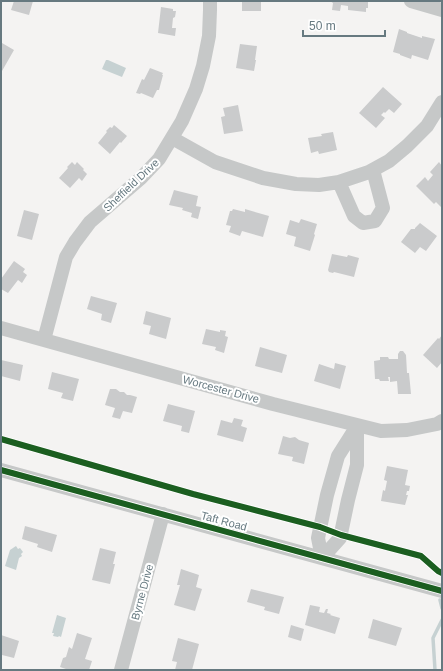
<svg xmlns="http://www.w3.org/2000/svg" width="443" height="671" viewBox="0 0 443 671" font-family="Arial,sans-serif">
	<rect width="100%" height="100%" fill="#f4f3f2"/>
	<path fill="#c6d1d2" d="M106,60H108L126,68L122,77L102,69Z
		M16,546L18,549L20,548L23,552L21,554L22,556L19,558L16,570L5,566L10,550Z
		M57,615L66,618L61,637L59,636L58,637L53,636L54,633H52Z"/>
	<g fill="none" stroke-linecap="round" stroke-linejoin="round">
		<path stroke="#c6d1d2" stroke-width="3.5" d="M440,600L442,608
			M435,670L433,638L442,620"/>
	</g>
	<path fill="#cacbcc" d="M14,1H33L29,15L11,10Z
		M242,1H261V11H242Z
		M330,1H368V8H366V12L348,10V6L341,5L340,11L332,10L333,3Z
		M161,7L173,9V11H176L175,17L173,18L172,28H176L175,36L158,33Z
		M399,29L407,32V33L422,38V36L435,39L428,60L412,55L411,59L400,55V54L393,52Z
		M2,43L14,50L2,71L1,70V44Z
		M240,44L257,46L255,60H256L254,71L236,68Z
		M150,68L163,73L162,75H163L159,90H157L153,98L141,93L140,94L136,93L142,79L144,80Z
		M383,87L402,104L394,113L389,109L385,113L384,112L381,115L385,118L376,128L359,113Z
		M238,105L243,131L224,134L221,117L225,116L223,108Z
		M114,125L127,136L121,143L120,142L110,154L98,143L107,132L106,131L110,127L112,128Z
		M333,132L337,150L319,154L318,151L311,153L308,138L322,136L321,134Z
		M72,162L75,165L77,162L84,169L83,170L87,174L82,181L79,178L70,188L59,178L68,168L67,167Z
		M439,162L442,166V206L441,207L436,202L434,204L416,186L425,177L428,181L433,175L430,172Z
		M174,190L198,196L196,206L201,207L198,219L191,217L192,213L182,210L183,208L169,205Z
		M233,209L245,212V209L269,216L263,237L242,231L240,236L229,232L231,226L226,225L230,211H232Z
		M24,210L39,214L32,240L17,236Z
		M301,219L317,224L314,234L315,235L310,251L294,246L296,237L286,234L290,220L299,223Z
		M420,223L437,236L426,251L420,247L415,253L401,242L411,229H415V228Z
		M332,254L347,257L348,255L359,258L354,277L334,272L333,273L329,272L328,270Z
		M14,261L25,269L23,272L27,275L22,283L18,280L8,293L1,289V279Z
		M91,296L117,303L111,323L101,320L102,314L87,309Z
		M146,311L171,318L166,339L149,334L151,326L143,324Z
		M206,329L220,332V330L226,331L225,336L228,337L224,353L215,350L216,347L202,344Z
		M442,335V362L437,368L423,355L438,338L439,339Z
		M260,347L287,355L282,373L255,366Z
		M400,351H403L406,355L407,373H409L411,394H398L397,381L390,382V377H388L389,381H380L379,379H375L374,361L380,360V357H388L389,359H398V354Z
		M1,360L23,365L20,381L1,376Z
		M335,363L346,366L340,389L314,381L319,364L334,369Z
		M52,372L79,379L73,401L61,398L63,393L48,389Z
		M110,389H116L120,392H124L127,395H130L137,397L132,413L123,411L120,419L112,417L115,408L105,405Z
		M168,404L195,411L189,433L181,431L182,426L163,421Z
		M234,418L243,420L241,426L247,428L243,442L217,435L221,420L232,423Z
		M283,436L290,438L295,437L299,440L309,443L304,464L292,461L293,457L278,454Z
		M387,466L408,470L405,485L410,486L409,491H407L406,495H408L405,505L381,501L383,490L385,491L387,481L384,480Z
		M25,526L57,535L52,552L37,547L38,544L22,539Z
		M100,548L116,552L113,564H115L110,584L92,580Z
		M181,569L199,575L196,587L202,589L195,611L174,605L180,585H177Z
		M251,589L284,597L279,614L264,610L265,607L247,602Z
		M310,605L320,607L319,612L324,613L326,609H328L327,613L331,614L330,615L340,618L335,634L305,625Z
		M373,619L402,628L396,646L368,638Z
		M291,625L304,629L301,641L288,637Z
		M77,633L92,638L85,659L92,661L89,670H69L60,667L63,658L66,657L69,647L72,649Z
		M1,635L19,641L14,658L2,655V653L1,652Z
		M178,638L199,644L192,670H175L177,662L172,661Z"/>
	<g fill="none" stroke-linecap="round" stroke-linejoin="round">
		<path stroke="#c6c8c8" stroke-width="14" d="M411,1L442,10
			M172,138L215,162L263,178L296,184L319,185L339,182L369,172L389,161L407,146L427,126L442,102
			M339,182L354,216L363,223L375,221L383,208L373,170
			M1,328L273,404L381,431L407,430L437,424L442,421
			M44,340L66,257L75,242L90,222L141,178L159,159L182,121L196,89L203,66L209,36L210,10V1
			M1,470L442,591
			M322,558L340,538L348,500L357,465V425
			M322,558L318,538L327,495L338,456L357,426
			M121,670L163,514"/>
		<defs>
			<path id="cycleway" d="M1,439L193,494L320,527L341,535L421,556L438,571L442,573
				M1,470L442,591"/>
		</defs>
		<use href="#cycleway" stroke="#fff" stroke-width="8"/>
		<use href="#cycleway" stroke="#1b5e20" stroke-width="6"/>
	</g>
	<g text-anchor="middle" stroke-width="4" stroke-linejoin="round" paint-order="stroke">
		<g font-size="11" fill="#667980" stroke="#fff">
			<text transform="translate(131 185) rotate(-43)" y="4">Sheffield Drive</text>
			<text transform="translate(221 389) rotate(15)" y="4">Worcester Drive</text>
			<text transform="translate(224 521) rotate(15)" y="4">Taft Road</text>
			<text transform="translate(142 592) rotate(-75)" y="4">Byrne Drive</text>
		</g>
	</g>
	<rect width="443" height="671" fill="none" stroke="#667980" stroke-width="4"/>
	<path d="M303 30v6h82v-6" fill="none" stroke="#667980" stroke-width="2"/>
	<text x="309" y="30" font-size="12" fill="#667980" stroke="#ffffff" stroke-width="3" paint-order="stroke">50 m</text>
</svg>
